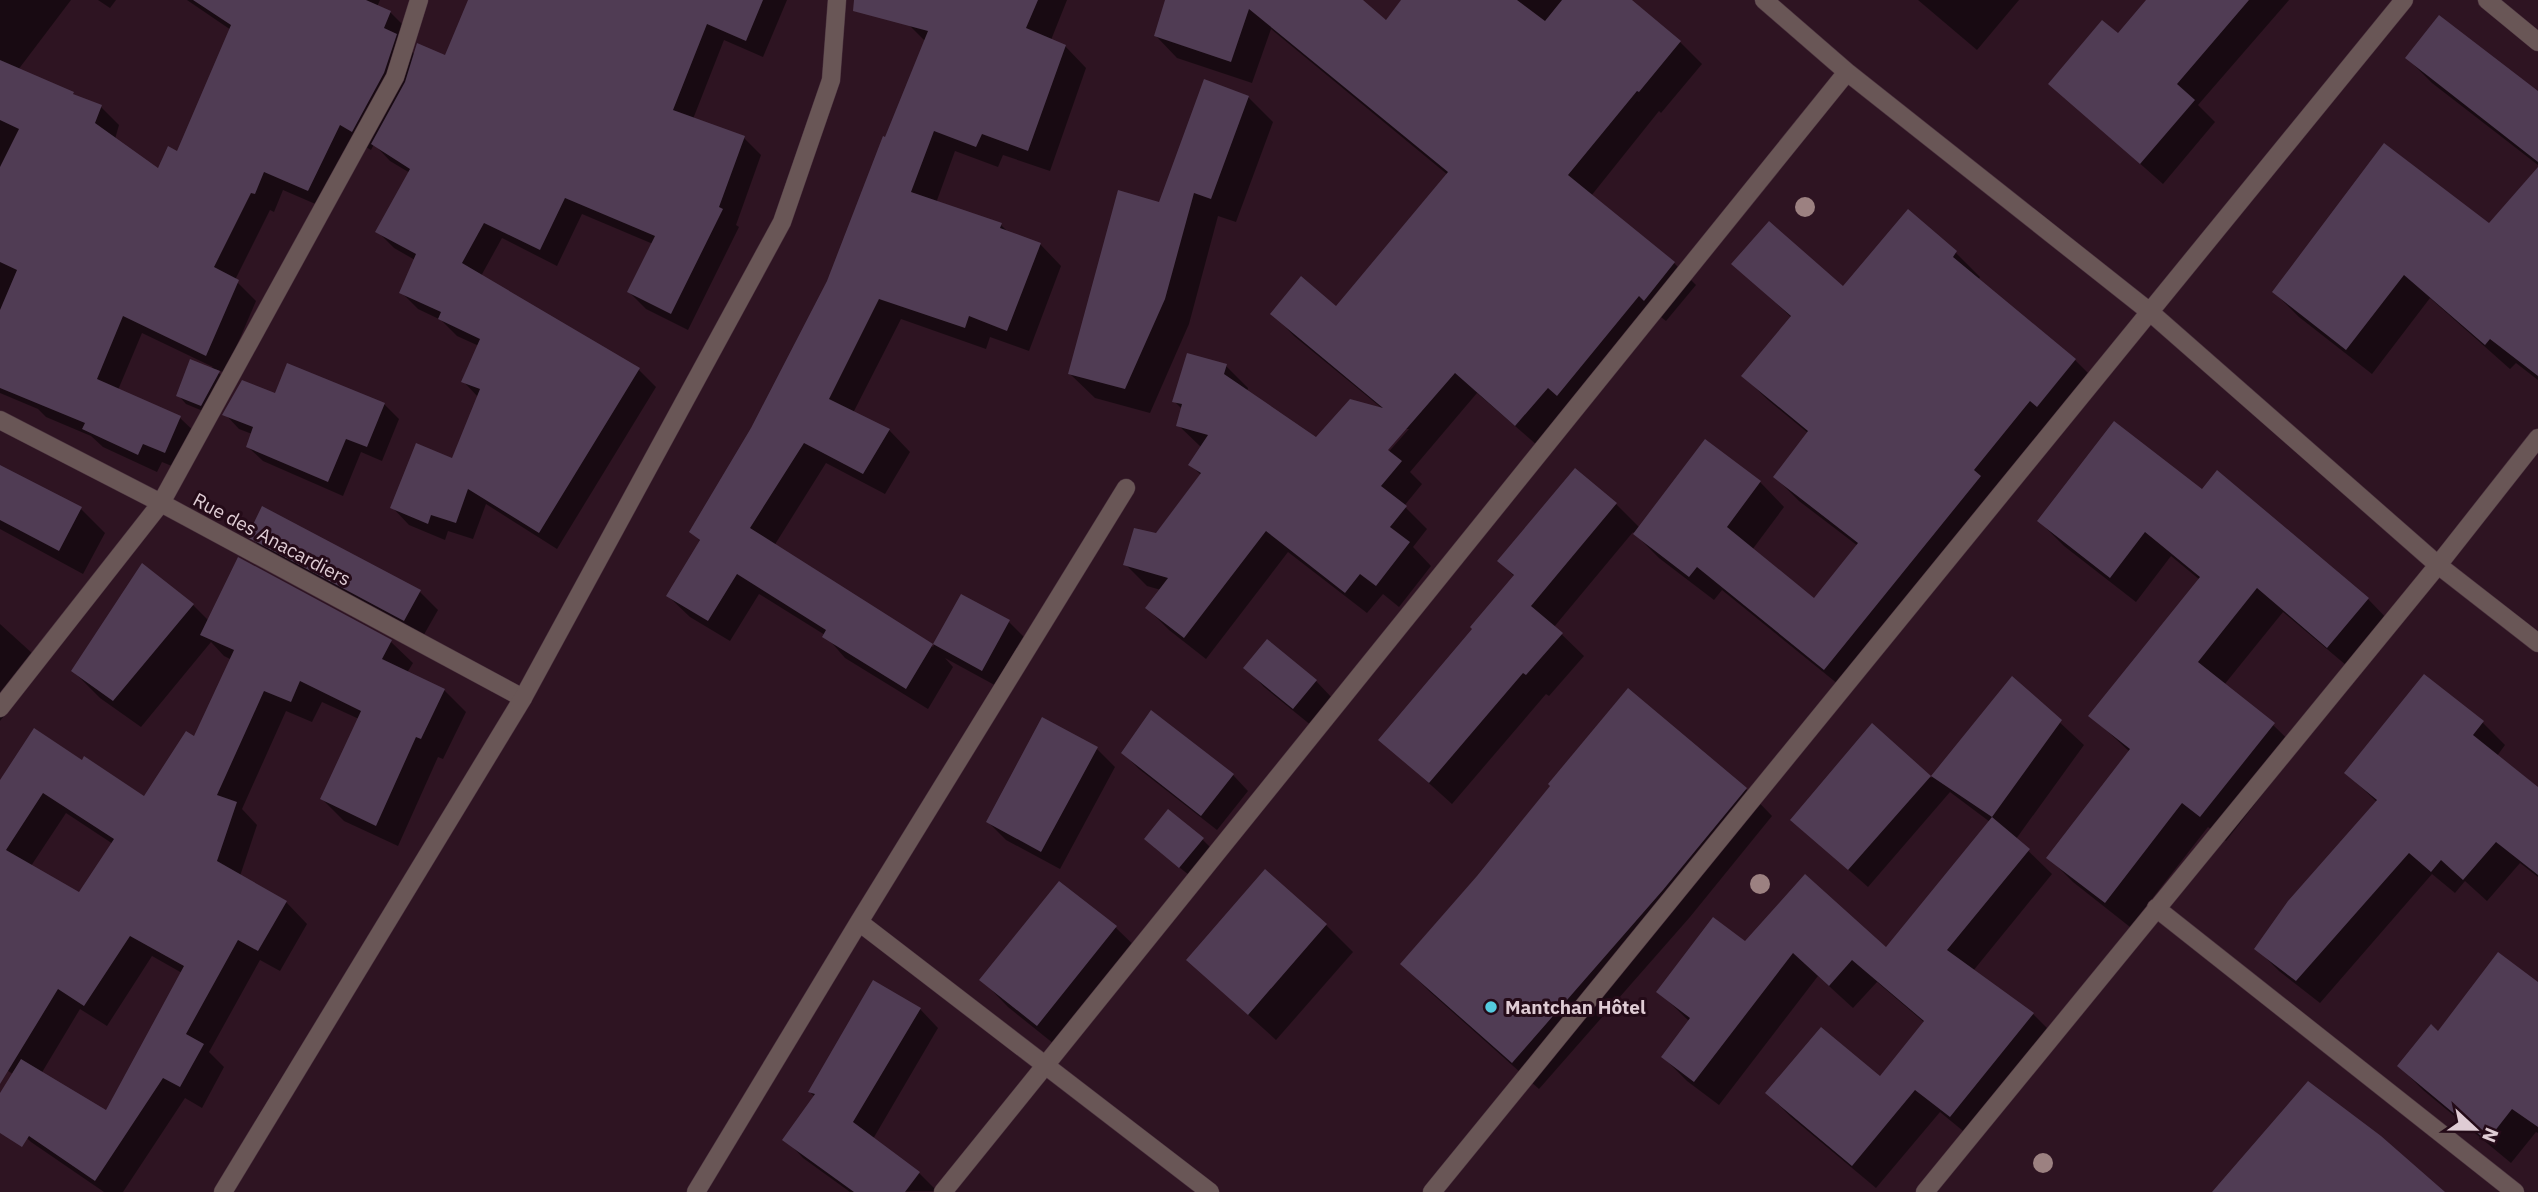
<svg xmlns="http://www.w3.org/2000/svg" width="2538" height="1192" viewBox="0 0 2538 1192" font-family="'IBM Plex Sans',sans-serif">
	<rect width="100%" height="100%" fill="#2e1422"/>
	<path fill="#0007" fill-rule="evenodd" d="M0,0H71L18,70L101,107L119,125L115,139L159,171L178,153L231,30L187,0H380L377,7L390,12L409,31L404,43L415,55L446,58L470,0H787L763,57L724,40L693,119L744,138L761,155L736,225L739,227L688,330L646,309L629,292L653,244L582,214L557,266L502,238L481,276L639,370L656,387L557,549L486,504L473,539L448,531L445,540L409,525L392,507L453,460L478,397L463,381L479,346L457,336L441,320L418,309L401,292L415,260L394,248L377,231L410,173L390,161L374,144L371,150L359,143L327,209L283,190L274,212L270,210L235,280L256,301L225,373L215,369L228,382L210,414L186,404L178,395L213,367L142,333L118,390L180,418L199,436L184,471L162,462L157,472L103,447L91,436L46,417L38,409L0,393Z
		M98,0H116L110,8Z
		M920,0H1067L1051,40L1065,46L1086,68L1050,171L1003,155L998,167L955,151L936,203L1001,225L1009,233L1040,244L1061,266L1029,351L990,337L986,349L901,319L853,413L889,430L910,452L885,494L826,463L774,546L933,647L961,596L1009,622L1027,640L1000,688L945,658L953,667L928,709L845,658L825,635L759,594L730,641L690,617L668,596L701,542L692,532L753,429L829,282L926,42L909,25Z
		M1167,0H1360L1387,22L1403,0H1629L1680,42L1702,64L1661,113L1659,111L1591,196L1674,263L1696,285L1666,321L1661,317L1579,416L1538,446L1477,393L1410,472L1422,484L1404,506L1427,529L1413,547L1431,566L1399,607L1383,594L1367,613L1288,552L1206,659L1169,630L1147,608L1161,590L1147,586L1125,564L1157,535L1201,475L1191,465L1202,448L1178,425L1182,409L1174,401L1226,366L1248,388L1247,392L1317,440L1384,410L1294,336L1273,314L1337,308L1448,175L1271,29L1252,83L1177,58L1156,36ZM1404,429H1409L1384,457L1381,455Z
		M1918,0H2019L1977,50Z
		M2149,0H2289L2198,105L2215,122L2163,184L2065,97Z
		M2407,58L2538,94V165L2432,83Z
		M1248,97L1273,122L1236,222L1218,216L1189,324L1150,413L1095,398L1070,374L1160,204Z
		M2538,170V380L2516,363L2510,369L2430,298L2372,374L2299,317L2274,292L2490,225Z
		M1908,211L1956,253L1980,277L1978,280L2075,360L2099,384L1849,693L1722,590L1714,600L1659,558L1633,532L1554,627L1584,656L1549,696L1546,694L1452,804L1380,739L1474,629L1515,577L1499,561L1616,504L1640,528L1705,441L1760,482L1784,507L1752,550L1814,600L1858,546L1799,501L1775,477L1808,433L1768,400L1743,376L1792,318L1734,264L1843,288Z
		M276,396L384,404L399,419L382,461L361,452L343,496L263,461L248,447L252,434L239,429L225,414Z
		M0,468L81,509L105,533L83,574L0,529Z
		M2202,491L2368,599L2392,624L2353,671L2283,612L2224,685L2273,725L2298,749L2226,841L2208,827L2130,927L2073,882L2049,858L2130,752L2091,716L2200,580L2171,556L2136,602L2064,546L2039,521Z
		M250,536L420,592L438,610L422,638L268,555Z
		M238,560L391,642L413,663L407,673L444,690L466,712L443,759L438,757L398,846L344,821L322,799L359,719L322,702L312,722L286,711L242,809L257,825L240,876L286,902L307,924L280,971L260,960L209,1052L224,1067L202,1108L185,1098L123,1192H104L31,1142L9,1121L29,1084L0,1066V783L145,799L195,739L232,660L224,656L211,642L141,727L100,698L73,671L193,605L209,621ZM66,813L113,844L79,894L31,866ZM152,956L182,973L106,1113L41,1074L80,1009L107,1026Z
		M0,624L44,664L0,721Z
		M1246,668L1316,681L1334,700L1312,726L1264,687Z
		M2013,679L2084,745L2016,839L2052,874L1973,971L2033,1014L2057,1038L1974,1140L1940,1112L1876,1188L1791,1117L1767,1093L1880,1079L1925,1023L1877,982L1853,1008L1818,976L1719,1105L1687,1081L1663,1057L1690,1022L1658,991L1745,943L1886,950L1990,822L1950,792L1868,887L1792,820L1872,725L1931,778Z
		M2482,722L2505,745L2497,756L2538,789V877L2520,863L2487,901L2465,881L2455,893L2432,874L2320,1003L2279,971L2256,948L2377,802L2346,773Z
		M1097,749L1115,767L1060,869L1006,840L988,822Z
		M1123,753L1233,775L1248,791L1217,830L1139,769Z
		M1746,789L1772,816L1690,917L1539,1089L1429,991L1402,964Z
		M1202,839L1211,848L1189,875L1155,848Z
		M1060,884L1116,928L1143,954L1064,1052L1008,1007L982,980Z
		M1326,925L1353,952L1276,1040L1188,960Z
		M2538,985V1133L2536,1132L2511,1163L2423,1090L2399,1066L2439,1033Z
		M920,1009L938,1028L873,1139L919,1173L937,1191L850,1192L803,1158L785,1139L815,1097L810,1092Z"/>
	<path fill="#503c54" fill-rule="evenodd" d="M193,0H366L391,11L384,28L397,34L384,73L352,132L340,125L308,191L264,172L255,194L251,193L214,267L239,280L206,356L123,316L97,379L181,416L165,453L143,444L138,455L82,429L85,423L0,388V310L17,270L0,262V167L19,129L0,120V60L74,92L73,94L102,105L95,123L158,168L168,146L177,151L231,25Z
		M468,0H763L746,41L707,24L673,110L745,136L719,207L723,209L671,314L627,292L655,236L565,198L540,250L484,223L462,263L640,368L539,533L468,489L456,523L431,515L428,524L390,508L416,443L452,458L480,389L461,382L480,339L438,319L441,312L399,293L416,254L375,232L410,169L371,144L405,82L417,43L445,55Z
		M854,0H1038L1026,28L1066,45L1028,151L982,134L976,147L934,131L911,192L1002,223L1000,228L1041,243L1007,331L969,316L965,328L879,299L829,399L890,429L863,474L804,443L750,528L933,644L906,689L822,637L826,630L737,574L708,621L666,596L700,540L689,532L751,428L827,281L883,136L885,137L928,31L853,11Z
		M1165,0H1363L1386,20L1401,0H1517L1545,21L1562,0H1632L1681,41L1639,92L1637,91L1568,175L1675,262L1644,301L1639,296L1557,396L1548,388L1515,426L1455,373L1388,450L1402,461L1381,486L1407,506L1390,527L1410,542L1376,586L1360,574L1345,593L1266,531L1184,638L1145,608L1168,578L1123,565L1134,528L1156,533L1201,473L1188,465L1208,435L1176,426L1182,404L1172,402L1187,353L1227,364L1224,374L1316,437L1350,399L1383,408L1270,314L1301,276L1336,306L1448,172L1249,9L1231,62L1154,36Z
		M2146,0H2249L2177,84L2195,100L2140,164L2048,84L2102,20L2118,33Z
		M2439,15L2538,91V162L2405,58Z
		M1204,79L1249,96L1211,199L1194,193L1165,299L1125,389L1068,374L1118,190L1159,202Z
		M2384,143L2489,223L2538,167V376L2490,339L2485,345L2404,275L2346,350L2272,292Z
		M1908,209L1957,251L1953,257L2076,359L2037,407L2030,401L1974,470L1981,476L1824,670L1697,567L1689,577L1633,534L1705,439L1761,481L1727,527L1814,598L1858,543L1773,477L1808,431L1741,376L1791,316L1731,264L1769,221L1843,286Z
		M190,359L220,371L201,406L176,396Z
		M287,363L385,403L367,447L346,439L328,482L246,447L253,427L222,415L242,380L275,393Z
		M2114,421L2202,489L2217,470L2369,598L2327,648L2257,588L2198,662L2275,723L2200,817L2182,803L2105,903L2046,858L2130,749L2088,716L2200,577L2145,532L2110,578L2037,521Z
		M0,465L82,507L59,551L0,520Z
		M1575,468L1617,503L1531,606L1563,633L1526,675L1523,673L1429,783L1378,740L1472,629L1470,627L1514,575L1497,561Z
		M262,506L421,590L404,621L247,537Z
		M238,557L392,640L382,659L445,689L421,739L416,737L376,826L320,799L361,711L300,681L291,702L264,691L217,795L237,802L217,861L287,901L258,951L238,940L186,1034L204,1044L180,1087L163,1078L95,1181L29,1136L22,1147L0,1133V1093L21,1059L106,1110L184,966L130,936L84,1006L58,989L0,1084V780L34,728L82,760L84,756L144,796L186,731L194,736L234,650L200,635ZM43,793L114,839L79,892L6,850Z
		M142,563L194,604L113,701L71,671Z
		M961,594L1010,620L982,671L933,644Z
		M1267,639L1317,680L1293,709L1243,668Z
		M2424,674L2484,721L2473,735L2538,787V875L2496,842L2463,880L2441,860L2431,872L2409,853L2296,981L2254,949L2288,901L2377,800L2344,773Z
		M2012,676L2062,720L1992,817L1931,776Z
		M1628,688L1747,788L1663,890L1512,1063L1400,964L1477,876L1550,786L1548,784Z
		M1151,710L1234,774L1201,816L1121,753Z
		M1042,717L1098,747L1041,852L986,822Z
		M1872,723L1931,776L1848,870L1790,820Z
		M1168,809L1204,838L1179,868L1144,839Z
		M1992,817L2030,849L1947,950L2034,1013L1950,1117L1915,1090L1852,1166L1765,1093L1821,1027L1880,1076L1924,1021L1852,960L1829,986L1793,953L1694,1082L1661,1057L1690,1018L1656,992L1713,917L1745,941L1805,874L1886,947Z
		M1265,869L1327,924L1248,1015L1186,960Z
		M1059,881L1117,926L1037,1026L979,980Z
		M2498,952L2538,982V1127L2512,1109L2487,1141L2397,1066L2431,1024L2438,1031Z
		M873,980L921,1008L853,1122L920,1172L905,1192H854L782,1140L815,1094L808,1092Z
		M2308,1081L2381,1136L2445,1192H2212Z"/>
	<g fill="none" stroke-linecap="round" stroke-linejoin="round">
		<defs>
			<path id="minor" d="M1764,0L1847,72L2150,312L2438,565L2538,643
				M2487,0L2538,42
				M0,420L161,503L523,698
				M0,708L161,503L395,77L419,0
				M2156,908L2515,1192
				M859,922L1210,1192
				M696,1192L859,922L1126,488
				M943,1192L1847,72
				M1432,1192L2404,0
				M1925,1192L2438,565L2538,438"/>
			<path id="tertiary" d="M223,1192L523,698L782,222L831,80L837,0"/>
		</defs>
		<use href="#minor" stroke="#4a313e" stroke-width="19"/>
		<use href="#tertiary" stroke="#4a313e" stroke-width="19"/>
		<use href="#minor" stroke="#695656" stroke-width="18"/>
		<use href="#tertiary" stroke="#695656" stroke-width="18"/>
	</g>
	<g fill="#9c8181">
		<circle cx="1805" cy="207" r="10"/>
		<circle cx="1760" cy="884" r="10"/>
		<circle cx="2043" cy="1163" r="10"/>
	</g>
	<circle fill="#54cade" stroke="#240b18" stroke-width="2.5" cx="1491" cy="1007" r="7"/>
	<g text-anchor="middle" stroke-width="6" stroke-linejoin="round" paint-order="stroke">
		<g font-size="19" fill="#dfccd4" stroke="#240b18">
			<text transform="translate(272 539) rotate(28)" y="7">Rue des Anacardiers</text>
		</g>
		<g font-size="19" font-weight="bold" fill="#dfccd4" stroke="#240b18" text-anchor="start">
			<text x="1505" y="1014">Mantchan Hôtel</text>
		</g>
	</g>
	<g transform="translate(2475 1129) rotate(112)" stroke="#240b18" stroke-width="5" paint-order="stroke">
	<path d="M0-5L12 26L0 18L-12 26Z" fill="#dfccd4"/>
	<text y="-10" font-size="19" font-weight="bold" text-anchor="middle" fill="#dfccd4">N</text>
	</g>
</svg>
